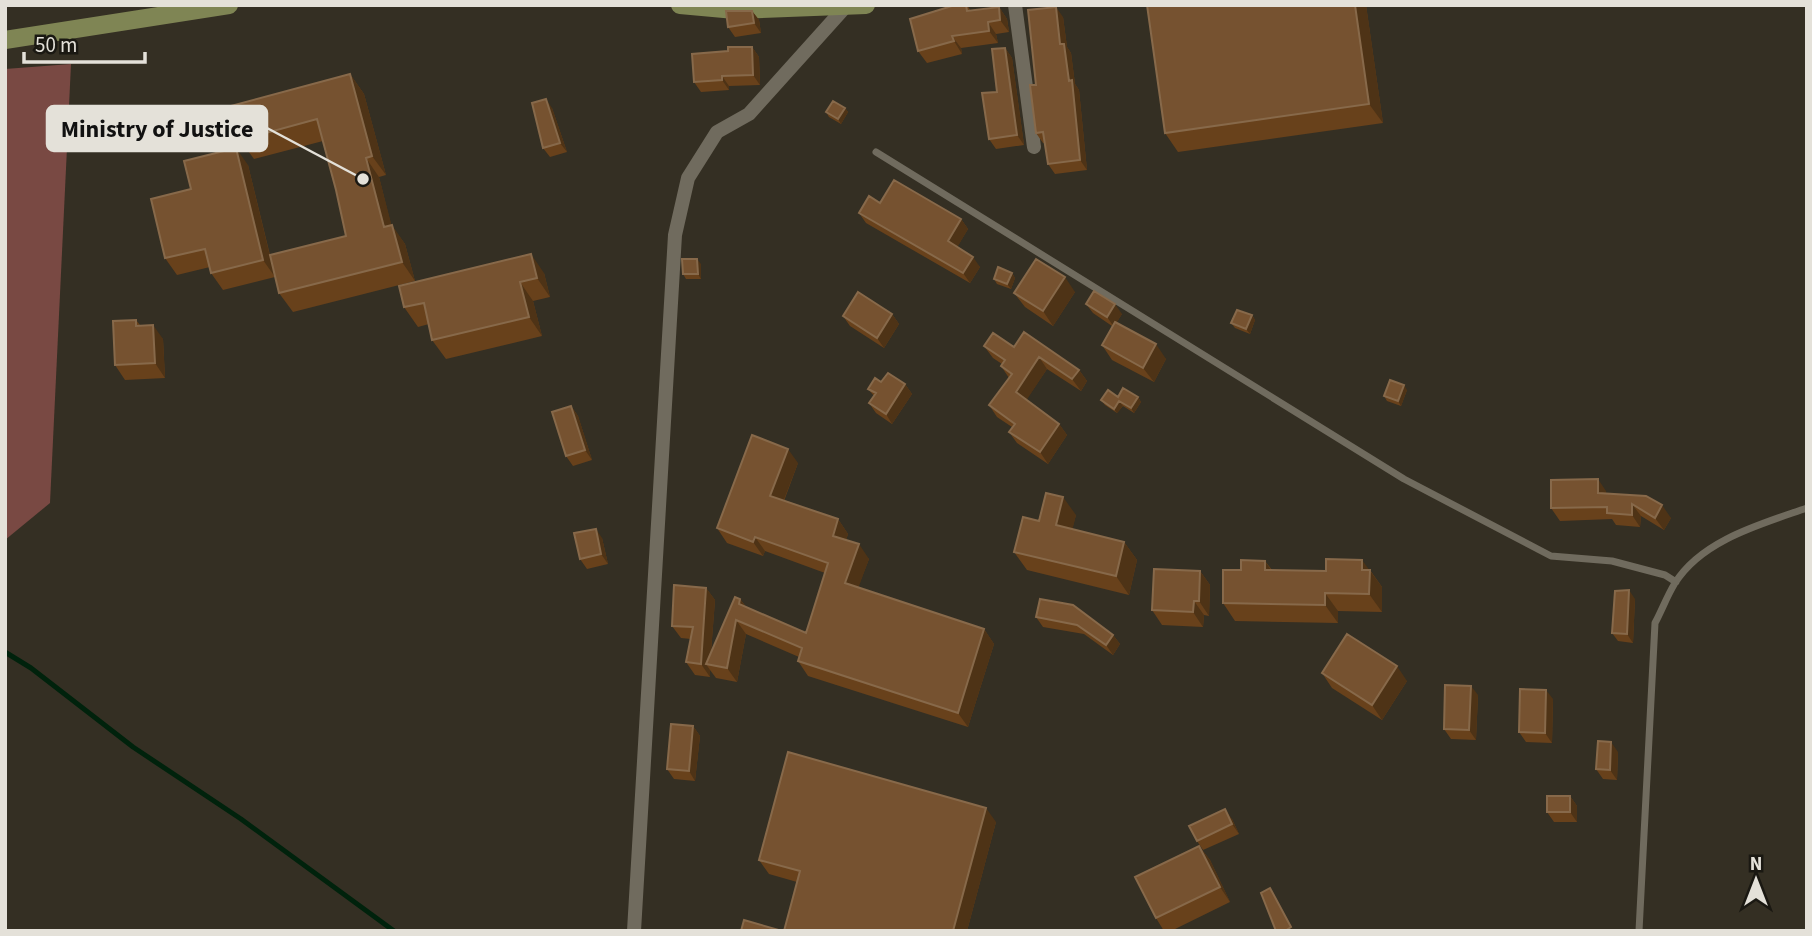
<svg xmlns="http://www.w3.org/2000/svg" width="1812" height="936" viewBox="0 0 1812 936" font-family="'Source Sans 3',sans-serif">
	<rect width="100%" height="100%" fill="#342f23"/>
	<path fill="#794943" d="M71,64L50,503L5,540V69Z"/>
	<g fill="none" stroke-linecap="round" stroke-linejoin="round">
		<path stroke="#00220c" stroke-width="5" d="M5,652L31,668L133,747L241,819L394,931"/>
		<path stroke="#706b5e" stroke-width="7" d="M876,152L1404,479L1551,556L1612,561L1665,575L1676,582
			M1639,931L1655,623C1662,610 1667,596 1675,583C1702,540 1761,524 1807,508"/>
		<path stroke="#706b5e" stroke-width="14" d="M1015,5L1034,147
			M634,931L675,235L688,178L717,132L749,114L847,5"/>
		<path stroke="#7f8554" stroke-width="18" d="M680,5L735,10L866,5
			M5,40L229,5"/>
	</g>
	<path fill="#68411b" d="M955,5H967L971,11L999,7L1007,19L1009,32L996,34L998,43L961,48L962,54L927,63L918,51Z
		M1366,5L1383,123L1178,152L1165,133Z
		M752,11L759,20L761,33L735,37L728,27Z
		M1063,17L1067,47L1071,53L1075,84L1079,90L1087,170L1055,174L1048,164L1045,143H1043L1036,133V85Z
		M752,47L759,57L760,85L729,86V90L701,92L694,82L728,51Z
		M1005,48L1012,58L1024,145L996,149L989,139Z
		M350,74L364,94L386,175L379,177L391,225L405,244L415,281L293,312L279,293L275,277L223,290L211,273L210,267L177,275L165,258L191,189L248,165L270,255L346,236L336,190L323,141L254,159L240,140Z
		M552,108L567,152L550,157L543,148Z
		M845,108L848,112L841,124L829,117L826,112Z
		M880,203L961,219L968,229L957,247L980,267L970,283L866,223L859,213Z
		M701,264V279H686L683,274Z
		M544,273L550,297L533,301L542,336L446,359L432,340L429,324L418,327L404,307Z
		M1012,273L1015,278L1011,289L997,284L994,279Z
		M1075,292L1053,326L1025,307L1014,293Z
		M1086,304L1122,314L1116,323L1166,359L1154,382L1112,360L1102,345L1112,326L1093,313Z
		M892,314L899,324L884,348L850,326L843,316Z
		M1252,315L1255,320L1250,334L1235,328L1231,323Z
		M136,320L140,325L163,339L165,378L125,380L115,365Z
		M984,346L1014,347L1079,370L1087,381L1081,391L1047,369L1026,400L1059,424L1067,435L1048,464L1017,443L1009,432L1012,427L997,417L989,405L1009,378L1001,366L1002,364L993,358Z
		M881,382L905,384L912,394L892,424L876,413L869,403L874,396L868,389Z
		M1407,390L1401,406L1387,401L1384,396Z
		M1118,397H1138L1141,402L1134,413L1123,406L1117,413L1105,405L1101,400Z
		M571,406L578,416L592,460L573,466L566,456Z
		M798,463L784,501L838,519L848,534L846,540L869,559L858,587L984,629L994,644L968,727L808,676L798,661L799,657L746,634L737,682L716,678L710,670V677L695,675L686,662L691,639L681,638L672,626L706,588L715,600L711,652L740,599L747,608L806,633L825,573L765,551L763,556L727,543L717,528Z
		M1606,491V493L1671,518L1664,530L1641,516L1640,527L1616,525L1612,519L1560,521L1551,508Z
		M1076,515L1072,529L1124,542L1137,560L1129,595L1027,570L1014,552L1039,521Z
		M602,538L608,564L587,569L580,559Z
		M1265,561L1272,570L1326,571L1370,570L1382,587V612L1338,611V623L1235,621L1223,603L1241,570Z
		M1200,571L1210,585L1209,616L1204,615L1203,627L1162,625L1152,610Z
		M1040,599L1113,635L1120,644L1113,655L1084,634L1043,627L1036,617Z
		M1635,599L1633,643L1618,641L1612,633Z
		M1322,673L1407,681L1382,720L1332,688Z
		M1478,695L1476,740L1451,739L1444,729Z
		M1553,699L1552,743L1526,742L1519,732Z
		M693,726L700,736L695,781L674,779L667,769Z
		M1618,752L1617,780L1603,779L1596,769Z
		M1570,796L1577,806V822H1554L1547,812Z
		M1232,819L1239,834L1203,850L1197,841Z
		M996,822L967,931H784L797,882L769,874L759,860Z
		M1199,846L1210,860L1230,902L1171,931H1164L1156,918Z"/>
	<path fill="#4e3316" d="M1355,5H1366L1383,123L1369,104Z
		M999,7L1007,19L1009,32L1000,20Z
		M1056,7L1063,17L1067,47L1071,53L1075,84L1079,90L1087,170L1080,160L1069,81L1060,44Z
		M752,11L759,20L761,33L754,23Z
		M988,22L996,34L998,43L989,31Z
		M952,36L961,48L962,54L954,41Z
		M752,47L759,57L760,85L753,75Z
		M1005,48L1012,58L1024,145L1017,135Z
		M350,74L364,94L386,175L372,156Z
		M722,76L729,86V90L722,80Z
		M546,99L552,108L567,152L560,143Z
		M845,108L848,112L841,124L838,119Z
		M236,148L248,165L275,277L263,260Z
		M366,158L379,177L397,246L384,227Z
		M961,219L968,229L955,251L948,241Z
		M392,225L405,244L415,281L402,262Z
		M531,254L544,273L550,297L537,278Z
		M973,257L980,267L970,283L963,273Z
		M697,259L701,264V279L698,274Z
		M1012,273L1015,278L1011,289L1007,284Z
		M1065,277L1075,292L1053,326L1043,311Z
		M520,282L533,301L542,336L529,317Z
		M1115,304L1122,314L1114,327L1107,317Z
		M892,314L899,324L884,348L877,338Z
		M1252,315L1255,320L1250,334L1246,329Z
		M153,325L163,339L165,378L155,363Z
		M1156,344L1166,359L1154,382L1143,368Z
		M1039,357L1047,369L1024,404L1016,392Z
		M1079,370L1087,381L1081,391L1072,379Z
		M905,384L912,394L892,424L886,414Z
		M1404,385L1407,390L1401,406L1398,401Z
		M1138,397L1141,402L1134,413L1131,408Z
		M1119,401L1123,406L1117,413L1114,409Z
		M571,406L578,416L592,460L585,450Z
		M1059,424L1067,435L1048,464L1040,452Z
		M788,449L798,463L780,510L770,496Z
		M1598,479L1606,491L1607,505L1598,493Z
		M1063,497L1076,515L1069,544L1056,525Z
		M1632,504L1641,516L1640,527L1632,515Z
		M1662,505L1671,518L1664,530L1655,518Z
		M838,519L848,534L843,550L833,536Z
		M596,529L602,538L608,564L601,554Z
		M755,537L765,551L763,556L753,542Z
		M1124,542L1137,560L1129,595L1116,576Z
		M859,544L869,559L855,597L845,583Z
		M1362,560L1382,587V612L1369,594L1362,570Z
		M1265,561L1277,579L1265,570Z
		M1200,571L1210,585L1209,616L1199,601Z
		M706,588L715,600L710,665L706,664L710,670V677L701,664Z
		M1629,590L1635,599L1633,643L1627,634Z
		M1325,593L1338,611V623L1325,605Z
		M740,599L750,613L739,604Z
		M1194,601L1204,615L1203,627L1193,612Z
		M736,620L746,634L737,682L727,668Z
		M984,629L994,644L968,727L958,713Z
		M1113,635L1120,644L1113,655L1106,645Z
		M1397,666L1407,681L1382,720L1372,705Z
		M1471,686L1478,695L1476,740L1469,730Z
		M1546,690L1553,699L1552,743L1545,733Z
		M693,726L700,736L695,781L689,771Z
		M1611,742L1618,752L1617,780L1610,770Z
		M1570,796L1577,806V822L1570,812Z
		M986,808L996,822L967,931H953Z
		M1225,809L1232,819L1239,834L1232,824Z
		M1199,846L1210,860L1230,902L1220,887Z
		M1270,888L1275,896L1294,931L1291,927Z"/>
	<path fill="#765230" stroke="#87694a" stroke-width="2" d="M955,5H966L967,11L999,7L1000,20L988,22L989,31L952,36L954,41L918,51L910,19Z
		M1147,5H1355L1369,104L1165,133Z
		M1056,7L1060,44H1064L1069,81L1072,80L1080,160L1048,164L1043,132L1036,133L1030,85H1036L1028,10Z
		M726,11H752L754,23L728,27Z
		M728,47H752L753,75L722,76V80L694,82L692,54L728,51Z
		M1005,48L1017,135L989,139L982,93L997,92L992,49Z
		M350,74L372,156L366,158L384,227L392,225L402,262L279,293L270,255L346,236L336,190L317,119L240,140L231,106Z
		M546,99L560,143L543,148L532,103Z
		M833,101L845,108L838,119L826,112Z
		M236,148L263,260L211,273L205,249L165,258L151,199L191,189L184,161Z
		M894,180L961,219L948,241L973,257L963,273L859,213L869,196L880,203Z
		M531,254L537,278L520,282L529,317L432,340L424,303L404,307L399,286Z
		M682,259H697L698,274H683Z
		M1036,259L1065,277L1043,311L1014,293Z
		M998,267L1012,273L1007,284L994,279Z
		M1094,291L1115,304L1107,317L1086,304Z
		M858,292L892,314L877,338L843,316Z
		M1237,310L1252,315L1246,329L1231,323Z
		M136,320V326L153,325L155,363L115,365L113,321Z
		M1115,322L1156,344L1143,368L1102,345Z
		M1024,332L1079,370L1072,379L1039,357L1016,392L1059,424L1040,452L1009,432L1015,424L989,405L1012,374L1001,366L1005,360L984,346L993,333L1014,347Z
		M888,373L905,384L886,414L869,403L876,393L868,389L875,378L881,382Z
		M1390,380L1404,385L1398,401L1384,396Z
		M1123,388L1138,397L1131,408L1119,401L1114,409L1101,400L1108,390L1118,397Z
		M571,406L585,450L566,456L552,412Z
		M752,435L788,449L770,496L838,519L833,536L859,544L845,583L984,629L958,713L798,661L802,648L736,620L727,668L706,664L735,597L740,599L739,604L806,633L828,563L755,537L753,542L717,528Z
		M1598,479V493L1646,496L1662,505L1655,518L1632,504V515L1607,513V507L1551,508V480Z
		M1046,493L1063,497L1056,525L1124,542L1116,576L1014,552L1023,517L1039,521Z
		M596,529L601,554L580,559L574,533Z
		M1326,559L1362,560V570H1370L1369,594L1325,593V605L1223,603V570H1241V560L1265,561V570L1326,571Z
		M1154,569L1200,571L1199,601H1194L1193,612L1152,610Z
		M674,585L706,588L701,664L686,662L693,627L672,626Z
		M1629,590L1627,634L1612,633L1615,591Z
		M1040,599L1073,605L1113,635L1106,645L1077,625L1036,617Z
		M1347,634L1397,666L1372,705L1322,673Z
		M1445,685L1471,686L1469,730L1444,729Z
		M1520,689L1546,690L1545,733L1519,732Z
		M671,724L693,726L689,771L667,769Z
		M1598,741L1611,742L1610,770L1596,769Z
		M788,752L986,808L953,931H784L800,871L759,860Z
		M1547,796H1570V812H1547Z
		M1225,809L1232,824L1197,841L1189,826Z
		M1199,846L1220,887L1156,918L1135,877Z
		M1270,888L1291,927L1285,931H1276L1261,893Z
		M744,920L782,931H741Z"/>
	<path fill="none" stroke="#e4e1d9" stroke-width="2.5" d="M363 179L267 128"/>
	<circle fill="#e4e1d9" stroke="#1a1812" stroke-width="2.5" cx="363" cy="179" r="7"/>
	<rect fill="#e4e1d9" stroke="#e4e1d9" stroke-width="2.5" x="47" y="106" width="220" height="45" rx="7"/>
	<g font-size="24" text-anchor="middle" font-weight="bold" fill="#111">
		<text x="157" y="137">Ministry of Justice</text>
	</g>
	<rect width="1812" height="936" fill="none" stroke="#e4e1d9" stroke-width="14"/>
	<g transform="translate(1756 880)" stroke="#1a1812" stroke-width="5" paint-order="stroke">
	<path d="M0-5L12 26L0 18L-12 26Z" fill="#e4e1d9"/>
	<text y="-10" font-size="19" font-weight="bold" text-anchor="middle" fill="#e4e1d9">N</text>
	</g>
	<path d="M24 52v10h121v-10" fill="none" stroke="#e4e1d9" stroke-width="3.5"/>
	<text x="35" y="52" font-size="21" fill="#e4e1d9" stroke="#1a1812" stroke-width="5" paint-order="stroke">50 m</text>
</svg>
